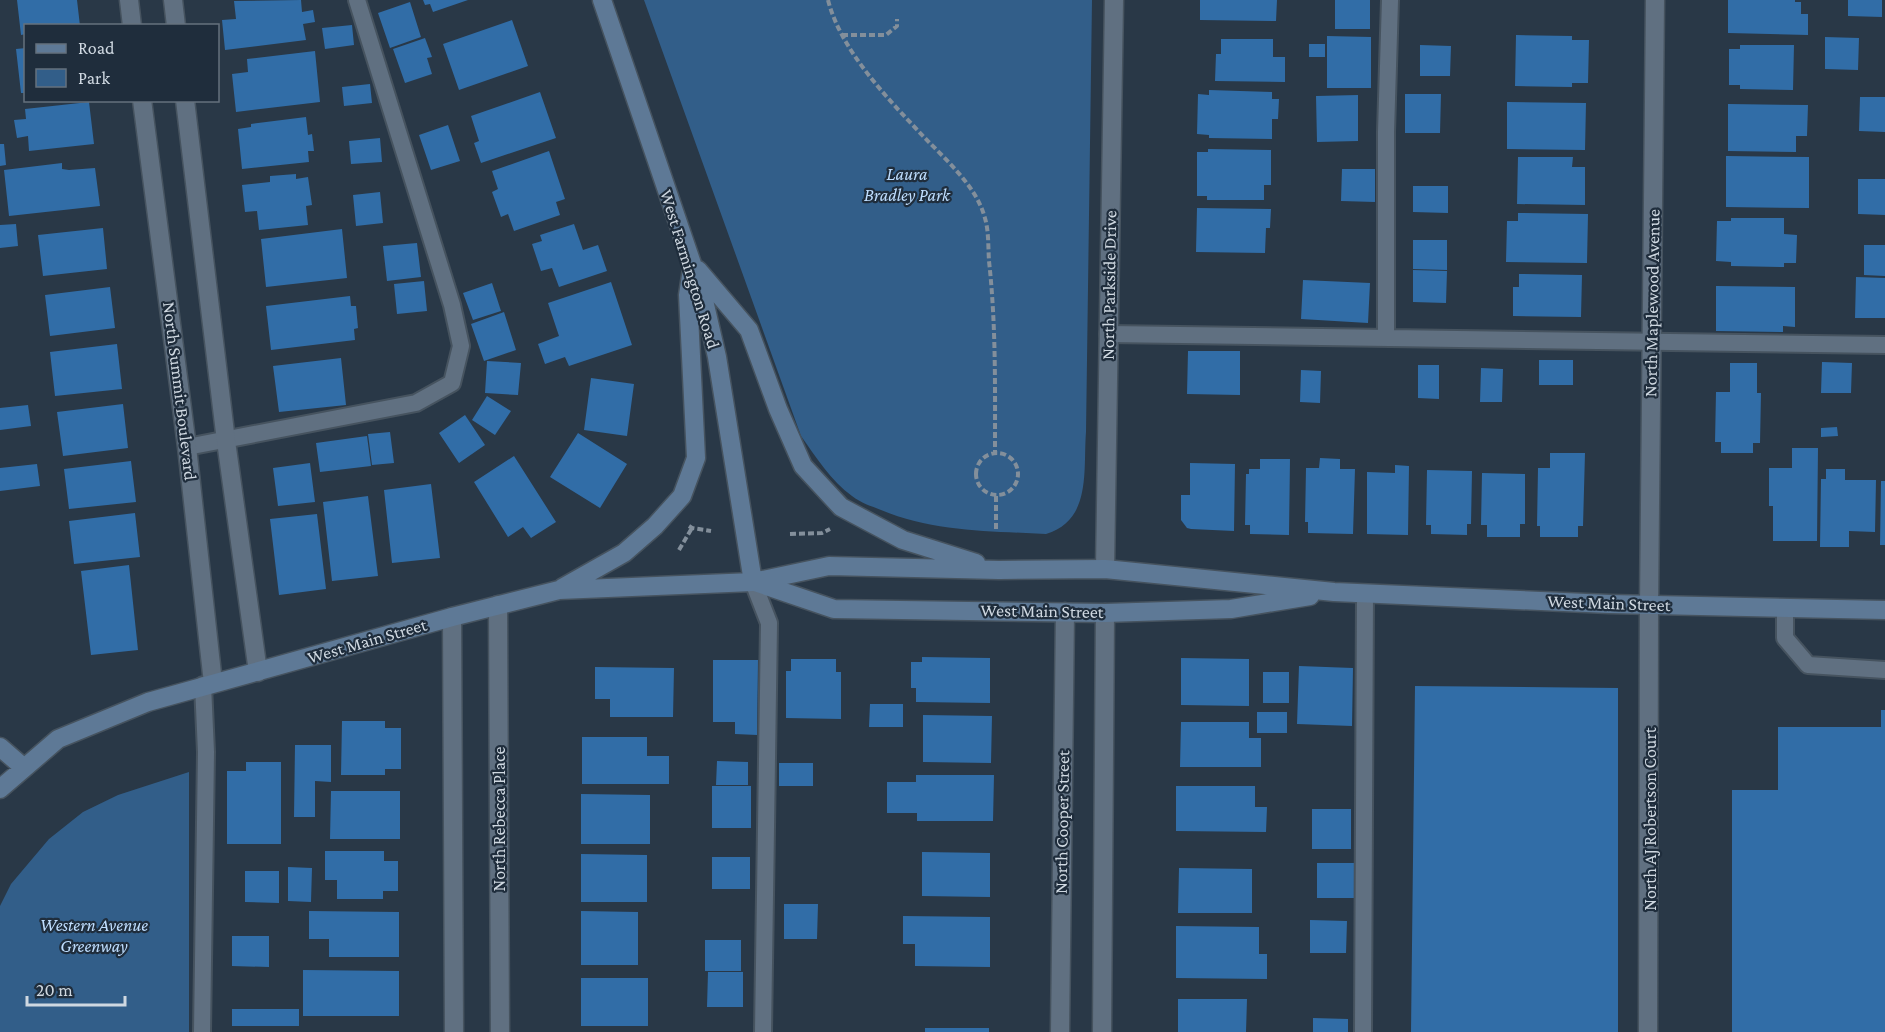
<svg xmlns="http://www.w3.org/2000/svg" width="1885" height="1032" viewBox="0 0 1885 1032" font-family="'Crimson Pro',serif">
	<rect width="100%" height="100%" fill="#293847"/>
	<path fill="#325e89" d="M644,0H1092L1086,432C1083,471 1092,520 1046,534C990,531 934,532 881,510C871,506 861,503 852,496C831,481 816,457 801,436Z
		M189,772V1032H0V906L11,884L49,839L83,812L118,795Z"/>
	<path fill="#316da7" d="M17,0H77L80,26H26V34L21,35Z
		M301,0L302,12L313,10L315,22L303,24L306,40L225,50L222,20L236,19L234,1Z
		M423,0H468L433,12L430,4L425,5Z
		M1200,0H1277L1276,21L1200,20Z
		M1335,0H1370V29H1335Z
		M1728,0H1795V2H1801V14H1808V35L1728,33Z
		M1848,0H1882V17L1848,16Z
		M410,2L421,37L390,48L378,13Z
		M512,20L528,66L459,90L443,44Z
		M352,25L354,45L325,49L322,28Z
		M1516,35L1572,36V40H1589L1588,83H1572V87L1515,86Z
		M1327,36L1371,37V88H1327Z
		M1825,37L1859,38L1858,70L1825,69Z
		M425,38L432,57L427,58L432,74L405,83L393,49Z
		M1221,39H1273V57H1285V82L1215,81L1216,54H1221Z
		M1309,44H1325V57H1309Z
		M1420,45L1451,46L1450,76H1420Z
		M1740,45H1794L1793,90L1740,89V85H1729V49H1740Z
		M26,48V93H21L16,49Z
		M315,51L320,102L236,112L232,74L248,72L247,59Z
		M370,84L372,103L344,106L342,87Z
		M1209,90L1272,92V99H1279L1278,119H1272V139L1209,138V135L1197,134L1198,94L1209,95Z
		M540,92L556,138L481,163L474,143L479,141L471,116Z
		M1405,94H1441L1440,133H1405Z
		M1358,95V141L1317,142L1316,96Z
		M1860,97H1885V132L1859,131Z
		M89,102L94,144L29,151L28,136L17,138L14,120L26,119L25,109Z
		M1507,102L1586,103L1585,150L1507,149Z
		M1728,104L1808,105L1807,136H1796V152L1728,151Z
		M306,117L308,135L312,134L314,151H308L309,162L242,169L238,129L251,127V124Z
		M448,125L460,161L431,170L419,135Z
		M380,138L382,162L351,164L349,141Z
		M0,144H4L6,165L0,166Z
		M1208,149L1271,150V185H1264V200H1207V196H1197V152H1208Z
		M549,151L565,199L556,202L560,215L514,231L508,214L501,217L492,192L498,189L492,171Z
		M1726,156L1809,157V208L1726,207Z
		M1518,157H1573L1572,167H1585V205L1517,204Z
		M62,163V169L69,170L95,168L100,206L9,216L4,170Z
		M1342,169H1375V202L1341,201Z
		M296,174V179L308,177L312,205L306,206L308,225L259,230L257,211L245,212L242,185L270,182V176Z
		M1858,179H1885V215L1858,214Z
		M1413,186H1448V213L1413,212Z
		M380,192L383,223L356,226L353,195Z
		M1197,208L1271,209L1270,228H1266L1265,253L1196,252Z
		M1518,213L1588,214L1587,263L1506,262L1507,221H1518Z
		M1731,218H1784V234L1797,235L1796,263H1784V267L1731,266V262L1716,261L1717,221H1731Z
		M16,224L18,246L0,248V225Z
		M574,224L583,250L598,245L607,271L559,287L552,268L541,271L532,244L542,241L540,235Z
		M103,228L107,269L43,276L38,235Z
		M342,229L347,278L266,287L261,239Z
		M1413,240H1447V270L1413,269Z
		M417,243L421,277L387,281L383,246Z
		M1864,245H1885V276L1864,275Z
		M1413,270L1447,271L1446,303L1413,302Z
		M1519,274L1582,275L1581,317L1513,316V287H1519Z
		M1856,277L1885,278V318H1855Z
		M1303,280L1370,283L1368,323L1301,319Z
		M424,281L427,311L397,314L394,284Z
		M611,282L632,345L569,366L565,357L545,364L538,344L559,336L548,303Z
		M492,283L501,311L473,320L463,293Z
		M1716,286L1795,287V327L1783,326V332L1716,331Z
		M110,287L115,328L50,336L45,295Z
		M350,296L351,306H356L358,328L354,329L355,340L271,350L266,306Z
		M504,312L516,350L484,361L471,324Z
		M117,344L122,389L55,396L50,352Z
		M1188,351H1240V395L1187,394Z
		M341,358L346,405L279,412L273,366Z
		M1539,360H1573V385H1539Z
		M487,361L521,363L518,395L485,393Z
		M1822,362L1852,363L1851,393H1821Z
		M1730,363H1757V393H1761L1760,443H1753V453H1721V442H1715L1716,392H1730Z
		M1418,365H1439V399L1418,398Z
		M1481,368L1503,369L1502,402H1480Z
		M1301,370L1321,371L1320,403L1300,402Z
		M591,378L634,384L627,436L584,430Z
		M487,396L511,411L495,435L472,420Z
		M123,404L128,448L63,456L57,412Z
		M28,405L31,426L0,430V408Z
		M465,415L485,445L459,463L439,433Z
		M1837,427L1838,436L1821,437V428Z
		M390,432L394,463L372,465L368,434Z
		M578,433L627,464L600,508L550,477Z
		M367,436L371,466L320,472L316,443Z
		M1792,448H1818L1817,541H1773V506H1769V468H1792Z
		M1550,453H1585L1583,526H1578V537H1540V526H1537L1538,468H1550Z
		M514,456L556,522L531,538L523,527L508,537L474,482Z
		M1320,458L1340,459V469H1355L1353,534L1308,533V522H1305L1306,468H1319Z
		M1260,459H1290L1289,535L1250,534V525H1245L1246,474H1249V469H1260Z
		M131,461L136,502L69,509L64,469Z
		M310,463L315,502L278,506L273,468Z
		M1190,463L1235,464L1234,531L1191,529L1187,528L1181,520V495H1190Z
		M37,464L40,486L0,491V468Z
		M1395,465L1409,466L1408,535L1367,534V472L1395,473Z
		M1826,469H1845V480H1876L1875,532L1849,531V547H1820L1821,479H1826Z
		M1427,470L1472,471L1471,524H1467V535L1431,534V525H1426Z
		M1482,473L1525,474V524H1520V537H1487V525H1481Z
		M1881,481H1885V545H1880Z
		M431,484L440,558L392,563L384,490Z
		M368,496L378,576L332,581L323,502Z
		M135,513L140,557L74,564L69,521Z
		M317,514L326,589L279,595L270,519Z
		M129,565L138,650L91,655L81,571Z
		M922,657L990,658V703L916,702V688H911V662H922Z
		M1181,658L1249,659V706L1181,705Z
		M791,659H836V672H841V719L786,718V671H791Z
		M713,660H758L757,735L735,734V722H713Z
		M1299,666L1353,668L1352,726L1297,724Z
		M595,667L674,668L673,717H610V699H595Z
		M1263,672H1289V703H1263Z
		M1415,686L1618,688V1032H1411Z
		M870,704H903V727H869Z
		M1881,710H1885V1032H1732V790H1778V727H1881Z
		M1257,712H1287V733H1257Z
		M923,715L992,716L991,763L923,762Z
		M342,721H385V728H401V769H385V775H341Z
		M1181,722H1249V738H1261V767H1180Z
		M582,737H647V756H669V784H582Z
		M295,745H331V782L315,781V817H294Z
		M717,761L748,762V785H716Z
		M246,762H281V844H227V771H246Z
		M779,763H813V786H779Z
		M916,775H994L993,821H917V813H887V782H916Z
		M712,786H751V828H712Z
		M1176,786H1255V807H1267L1266,832L1176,831Z
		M331,791H400V839H330Z
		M581,794L650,795V844H581Z
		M1312,809H1351V849H1312Z
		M325,851H384V861H398V891H383V899H337V880H325Z
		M922,852L990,853V897L922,896Z
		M581,854L647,855V902H581Z
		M712,857H750V889H712Z
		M1317,863H1354V898H1317Z
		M288,867L312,868L311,902L288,901Z
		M1179,868L1252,869V913H1178Z
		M245,871H279V903L245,902Z
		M784,904H818L817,939H784Z
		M309,911L399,912V957H329V939H309Z
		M581,911L638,912V965H581Z
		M903,916L990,917V967L915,966V944H903Z
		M1310,920L1347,921L1346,953H1310Z
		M1176,926L1259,927V954H1267V979L1176,978Z
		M232,936H269V967L232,966Z
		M705,940H741V971H705Z
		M303,970L399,971V1016H303Z
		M708,972H743V1007H707Z
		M581,978H648V1026H581Z
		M1178,999H1247L1246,1032H1178Z
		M232,1009H299V1026H232Z
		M1313,1018L1348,1019V1032H1313Z
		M925,1028H989V1032H925Z"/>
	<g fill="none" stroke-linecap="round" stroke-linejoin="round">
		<defs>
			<path id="lane" d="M1108,334L1885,345
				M1386,338V132L1390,0
				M187,447L416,403L452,383L461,346L452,305L357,0
				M753,582L769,623L763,1032
				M1785,609V638L1808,665L1885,670
				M202,1032L206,752L203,685
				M1363,1032L1365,593"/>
			<path id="street" d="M129,0L132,26
				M173,0L176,26
				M142,100L187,447L213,683
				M185,100L226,441L258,672
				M1105,569L1114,0
				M498,605L500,1032
				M452,617L454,1032
				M1060,1032L1065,612
				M1102,1032L1105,613
				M1648,1032L1649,606L1655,0"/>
			<path id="secondary" d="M602,0L703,296L717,357L753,582
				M698,270L749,330L778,409L803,466L841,507L903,540L976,563
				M755,582L834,609L1105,613L1231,609L1310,596
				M562,588L624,553L655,526L682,496L696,458L688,295L692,269
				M0,747L23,767
				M0,789L58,739L148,702L452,617L559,590L753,582L829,566L999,570L1105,569L1334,592L1609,604L1885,610"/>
		</defs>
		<use href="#lane" stroke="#46535f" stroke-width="20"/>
		<use href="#street" stroke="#46535f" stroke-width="21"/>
		<use href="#secondary" stroke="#46535f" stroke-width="21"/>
		<path stroke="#838f9b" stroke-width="4" stroke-dasharray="6 3" stroke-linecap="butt" d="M828,0C841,51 888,99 924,137C945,159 975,185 984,215C989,229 988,246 989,261C996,324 995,388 995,452
			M842,35H886L897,26V19
			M976 474a21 21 0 1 1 42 0a21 21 0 1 1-42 0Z
			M996,496V531
			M689,526L692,528L711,531
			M790,534L822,533L830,529
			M679,550L692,528"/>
		<use href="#lane" stroke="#607081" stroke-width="16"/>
		<use href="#street" stroke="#607081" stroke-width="18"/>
		<use href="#secondary" stroke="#5e7996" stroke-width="18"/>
	</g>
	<g text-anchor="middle" stroke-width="4.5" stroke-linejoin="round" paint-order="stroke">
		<g font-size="18" font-style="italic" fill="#bfdeff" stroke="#1f2d3c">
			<text x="907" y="180">Laura<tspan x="907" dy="21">Bradley Park</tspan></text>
			<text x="94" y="931">Western Avenue<tspan x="94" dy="21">Greenway</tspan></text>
		</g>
		<g font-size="18" fill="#cfd8e1" stroke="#1f2d3c">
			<text transform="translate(690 269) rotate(73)" y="6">West Farmington Road</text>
			<text transform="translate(1109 285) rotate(-89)" y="6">North Parkside Drive</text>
			<text transform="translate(1652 303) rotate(-89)" y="6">North Maplewood Avenue</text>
			<text transform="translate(180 391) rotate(83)" y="6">North Summit Boulevard</text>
			<text transform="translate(1609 603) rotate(2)" y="6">West Main Street</text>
			<text transform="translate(1042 611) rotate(1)" y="6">West Main Street</text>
			<text transform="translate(367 641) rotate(-16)" y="6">West Main Street</text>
			<text transform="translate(499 819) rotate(-90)" y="6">North Rebecca Place</text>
			<text transform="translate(1650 819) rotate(-90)" y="6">North AJ Robertson Court</text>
			<text transform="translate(1062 822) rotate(-89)" y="6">North Cooper Street</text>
		</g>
	</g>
	<rect x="24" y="24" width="195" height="78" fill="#1f2d3c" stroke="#65717e" stroke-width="1.5"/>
	<rect x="36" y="44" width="30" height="9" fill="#5e7996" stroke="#65717e" stroke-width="1.5"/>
	<text x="78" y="54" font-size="18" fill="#cfd8e1">Road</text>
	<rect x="36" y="69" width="30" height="18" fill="#325e89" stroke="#65717e" stroke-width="1.5"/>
	<text x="78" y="84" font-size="18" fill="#cfd8e1">Park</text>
	<path d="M27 996v9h98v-9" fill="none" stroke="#cfd8e1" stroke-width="3"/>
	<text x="36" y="996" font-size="18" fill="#cfd8e1" stroke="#1f2d3c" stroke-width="4.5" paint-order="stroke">20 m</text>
</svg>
